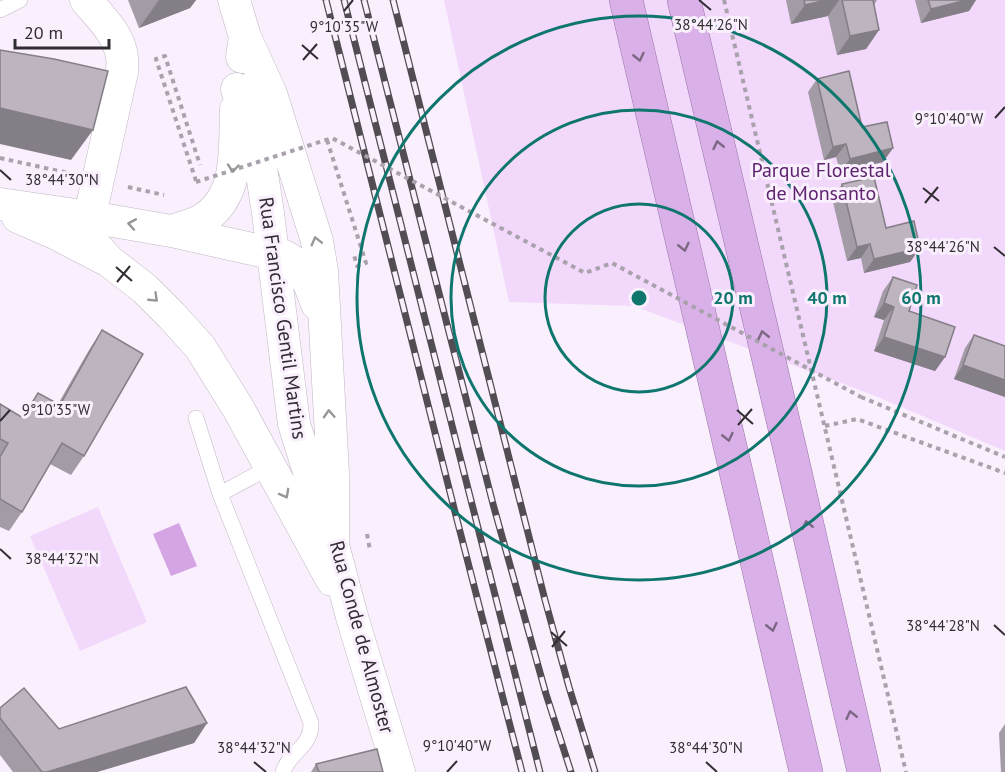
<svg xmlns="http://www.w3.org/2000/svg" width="1005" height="772" viewBox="0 0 1005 772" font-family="'PT Sans',sans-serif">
	<rect width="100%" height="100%" fill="#f9effd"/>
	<path fill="#f2d8fb" d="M444,0H1005V451L873,395L634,306L509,302Z
		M98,507L147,622L80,651L30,536Z"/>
	<path fill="#d4a4e4" d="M179,523L197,566L171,576L153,534Z"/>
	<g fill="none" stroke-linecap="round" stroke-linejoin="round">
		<defs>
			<path id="service" d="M0,10L20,0
				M196,418L220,494L311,723C312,747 289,752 283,772
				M220,494L270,467"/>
			<path id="minor" d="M86,0C100,17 119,34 122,57C123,62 122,67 122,72L87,229L89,239L109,261L145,289L171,315L200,347L238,408L332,580
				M234,0L245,37L242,57
				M245,37L271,94L317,241L322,271L333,473V545L352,617L399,772
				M237,89L259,155L268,213L294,424L323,516
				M0,204L90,217L171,231L284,256C306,267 309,284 317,304
				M18,217L55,233L105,259
				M171,231C181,228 192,225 202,220C241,196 234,148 236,109"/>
			<path id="trunk" d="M626,0L806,772
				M684,0L790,450L864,772"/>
		</defs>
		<use href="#service" stroke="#c1b7c4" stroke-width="16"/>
		<use href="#minor" stroke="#c1b7c4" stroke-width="33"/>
		<use href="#trunk" stroke="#9875a4" stroke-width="34"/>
		<path stroke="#a9a1ab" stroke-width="4" stroke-dasharray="4.5 4.5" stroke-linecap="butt" d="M724,0L906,772
			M327,140L366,263L357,266L354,255
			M0,158L68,173
			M196,181L156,59L165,56L200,165
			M128,187L164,195
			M861,397L1005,457
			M825,426L857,419L1005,473
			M367,534L370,550"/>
		<use href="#service" stroke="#fff" stroke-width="15"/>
		<use href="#minor" stroke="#fff" stroke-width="32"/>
		<use href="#trunk" stroke="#dab0e8" stroke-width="33"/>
		<defs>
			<path id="rail" d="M326,0L455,512L522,772
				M344,0L540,772
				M364,0L493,504L546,694L571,772
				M393,0L545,600L569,687L595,772"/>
		</defs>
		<use href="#rail" stroke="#524d53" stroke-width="7"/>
		<use href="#rail" stroke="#f9effd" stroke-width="4.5" stroke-dasharray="14" stroke-linecap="butt"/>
		<path stroke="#a9a1ab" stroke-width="4" stroke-dasharray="4.5 4.5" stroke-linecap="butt" d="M196,182L332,138L585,273L612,263L861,397"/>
	</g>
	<path fill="#a39ba5" d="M128,0H196L190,8L139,28Z
		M786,0H877L874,5L879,30L866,49L837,55L828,16L791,24Z
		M915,0H976L969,11L921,23Z
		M817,79L862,127L893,148L883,162L840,172L836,157L824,160L808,92Z
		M842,184L886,228L920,248L910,262L864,273L861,258L847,261L832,198Z
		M893,277L909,311L945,357L935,371L874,351L884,320L874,317L883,291Z
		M102,330L84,456L71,475L50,464L22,512L9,531L0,527V404L21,417L38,393L58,404L89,350Z
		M974,335L1005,346V397L954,379L965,348Z
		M0,708L59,729L207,723L194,743L97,772H13L0,755Z
		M1005,724V772H1001L999,733Z
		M316,764L383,772H311Z"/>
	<path fill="#847e86" d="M159,0H196L190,8L139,28Z
		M827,0H839L828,16L791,24L805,5Z
		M967,0H976L969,11L921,23L931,9Z
		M879,30L866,49L837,55L850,36Z
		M0,108L93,130L71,160L0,144Z
		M846,144L836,157L824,160L833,147Z
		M893,148L883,162L840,172L850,159Z
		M870,244L861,258L847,261L857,247Z
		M920,248L910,262L864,273L874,259Z
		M884,303L894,307L884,320L874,317Z
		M884,337L945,357L935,371L874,351Z
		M963,365L1005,380V397L954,379Z
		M207,723L194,743L97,772H47Z"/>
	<path fill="#bdb4c0" stroke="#847e86" stroke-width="1.5" d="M804,0H827L805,5Z
		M842,0H873L879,30L850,36Z
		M928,0H967L931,9Z
		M0,50L54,59L108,71L93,130L0,108Z
		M849,71L862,127L887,122L893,148L850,159L846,144L833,147L817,79Z
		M874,177L886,228L914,221L920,248L874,259L870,244L857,247L842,184Z
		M893,277L917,285L909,311L955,327L945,357L884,337L894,307L884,303Z
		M102,330L143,354L84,456L62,443L22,512L0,499V457L8,443L0,439V404L23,418L38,393L60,405Z
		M974,335L1005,346V380L963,365Z
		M186,687L207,723L47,772H42L0,718V708L24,688L59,729Z
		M377,749L383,772H319L316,764Z"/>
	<defs><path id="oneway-chevron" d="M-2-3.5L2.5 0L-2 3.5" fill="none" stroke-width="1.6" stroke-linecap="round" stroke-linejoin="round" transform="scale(1.5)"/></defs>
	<g stroke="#7d6884">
		<use href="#oneway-chevron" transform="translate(639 57) rotate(77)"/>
		<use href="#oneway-chevron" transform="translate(718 145) rotate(-103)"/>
		<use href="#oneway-chevron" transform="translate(684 247) rotate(77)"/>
		<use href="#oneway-chevron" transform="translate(763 335) rotate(-103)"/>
		<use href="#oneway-chevron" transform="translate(728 437) rotate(77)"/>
		<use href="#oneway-chevron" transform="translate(807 525) rotate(-103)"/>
		<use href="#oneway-chevron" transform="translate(772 627) rotate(77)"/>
		<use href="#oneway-chevron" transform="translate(851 715) rotate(-103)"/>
	</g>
	<g stroke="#989698">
		<use href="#oneway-chevron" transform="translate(233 168) rotate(95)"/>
		<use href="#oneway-chevron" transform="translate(132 224) rotate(-170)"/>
		<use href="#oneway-chevron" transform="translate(316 241) rotate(-104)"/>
		<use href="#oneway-chevron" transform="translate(154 298) rotate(44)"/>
		<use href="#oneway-chevron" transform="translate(329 414) rotate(-93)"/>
		<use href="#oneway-chevron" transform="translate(285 494) rotate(61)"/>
	</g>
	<path fill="none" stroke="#312d32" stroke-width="2" d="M699,0L711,10M344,11L353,0M302,45L318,59M303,60L317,44M995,118L1005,107M0,170L11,180M923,188L939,201M925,203L938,187M994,247L1005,256M116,267L132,281M117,282L130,266M737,410L753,424M0,421L10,410M738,425L752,409M0,549L11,559M994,625L1005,635M551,632L567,646M552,647L565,631M254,762L266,772M706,762L717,772M447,772L457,761"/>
	<g fill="none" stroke="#0f766e" stroke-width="3">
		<circle cx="639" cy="298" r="94"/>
		<circle cx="639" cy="298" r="188"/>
		<circle cx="639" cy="298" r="282"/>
	</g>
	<g text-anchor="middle" stroke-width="6" stroke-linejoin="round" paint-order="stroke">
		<g font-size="20" fill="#5d236e" stroke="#f9effd">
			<text x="821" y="177">Parque Florestal<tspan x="821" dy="23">de Monsanto</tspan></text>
		</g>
		<g font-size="20" fill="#312d32" stroke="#f9effd">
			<text transform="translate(283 318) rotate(82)" y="7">Rua Francisco Gentil Martins</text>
			<text transform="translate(362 637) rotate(75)" y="7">Rua Conde de Almoster</text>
		</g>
	</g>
	<g font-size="15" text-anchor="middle" fill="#312d32" stroke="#f9effd" stroke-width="6" stroke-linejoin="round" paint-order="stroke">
		<text x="711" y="30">38°44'26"N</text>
		<text x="344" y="32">9°10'35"W</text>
		<text x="949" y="124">9°10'40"W</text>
		<text x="62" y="185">38°44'30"N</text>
		<text x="943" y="252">38°44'26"N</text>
		<text x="56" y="415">9°10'35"W</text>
		<text x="62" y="564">38°44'32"N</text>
		<text x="943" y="631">38°44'28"N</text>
		<text x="457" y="751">9°10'40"W</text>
		<text x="254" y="753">38°44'32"N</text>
		<text x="706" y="753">38°44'30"N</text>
	</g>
	<circle cx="639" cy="298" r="9" fill="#0f766e" stroke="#f9effd" stroke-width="3"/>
	<g font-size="18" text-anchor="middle" font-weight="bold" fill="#0f766e" stroke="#f9effd" stroke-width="6" stroke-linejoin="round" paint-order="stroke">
		<text x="733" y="304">20 m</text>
		<text x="827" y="304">40 m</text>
		<text x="921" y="304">60 m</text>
	</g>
	<path d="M15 39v9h94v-9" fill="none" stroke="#312d32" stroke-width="3"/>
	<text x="24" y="39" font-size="18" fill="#312d32" stroke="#f9effd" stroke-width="4.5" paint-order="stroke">20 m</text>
</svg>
